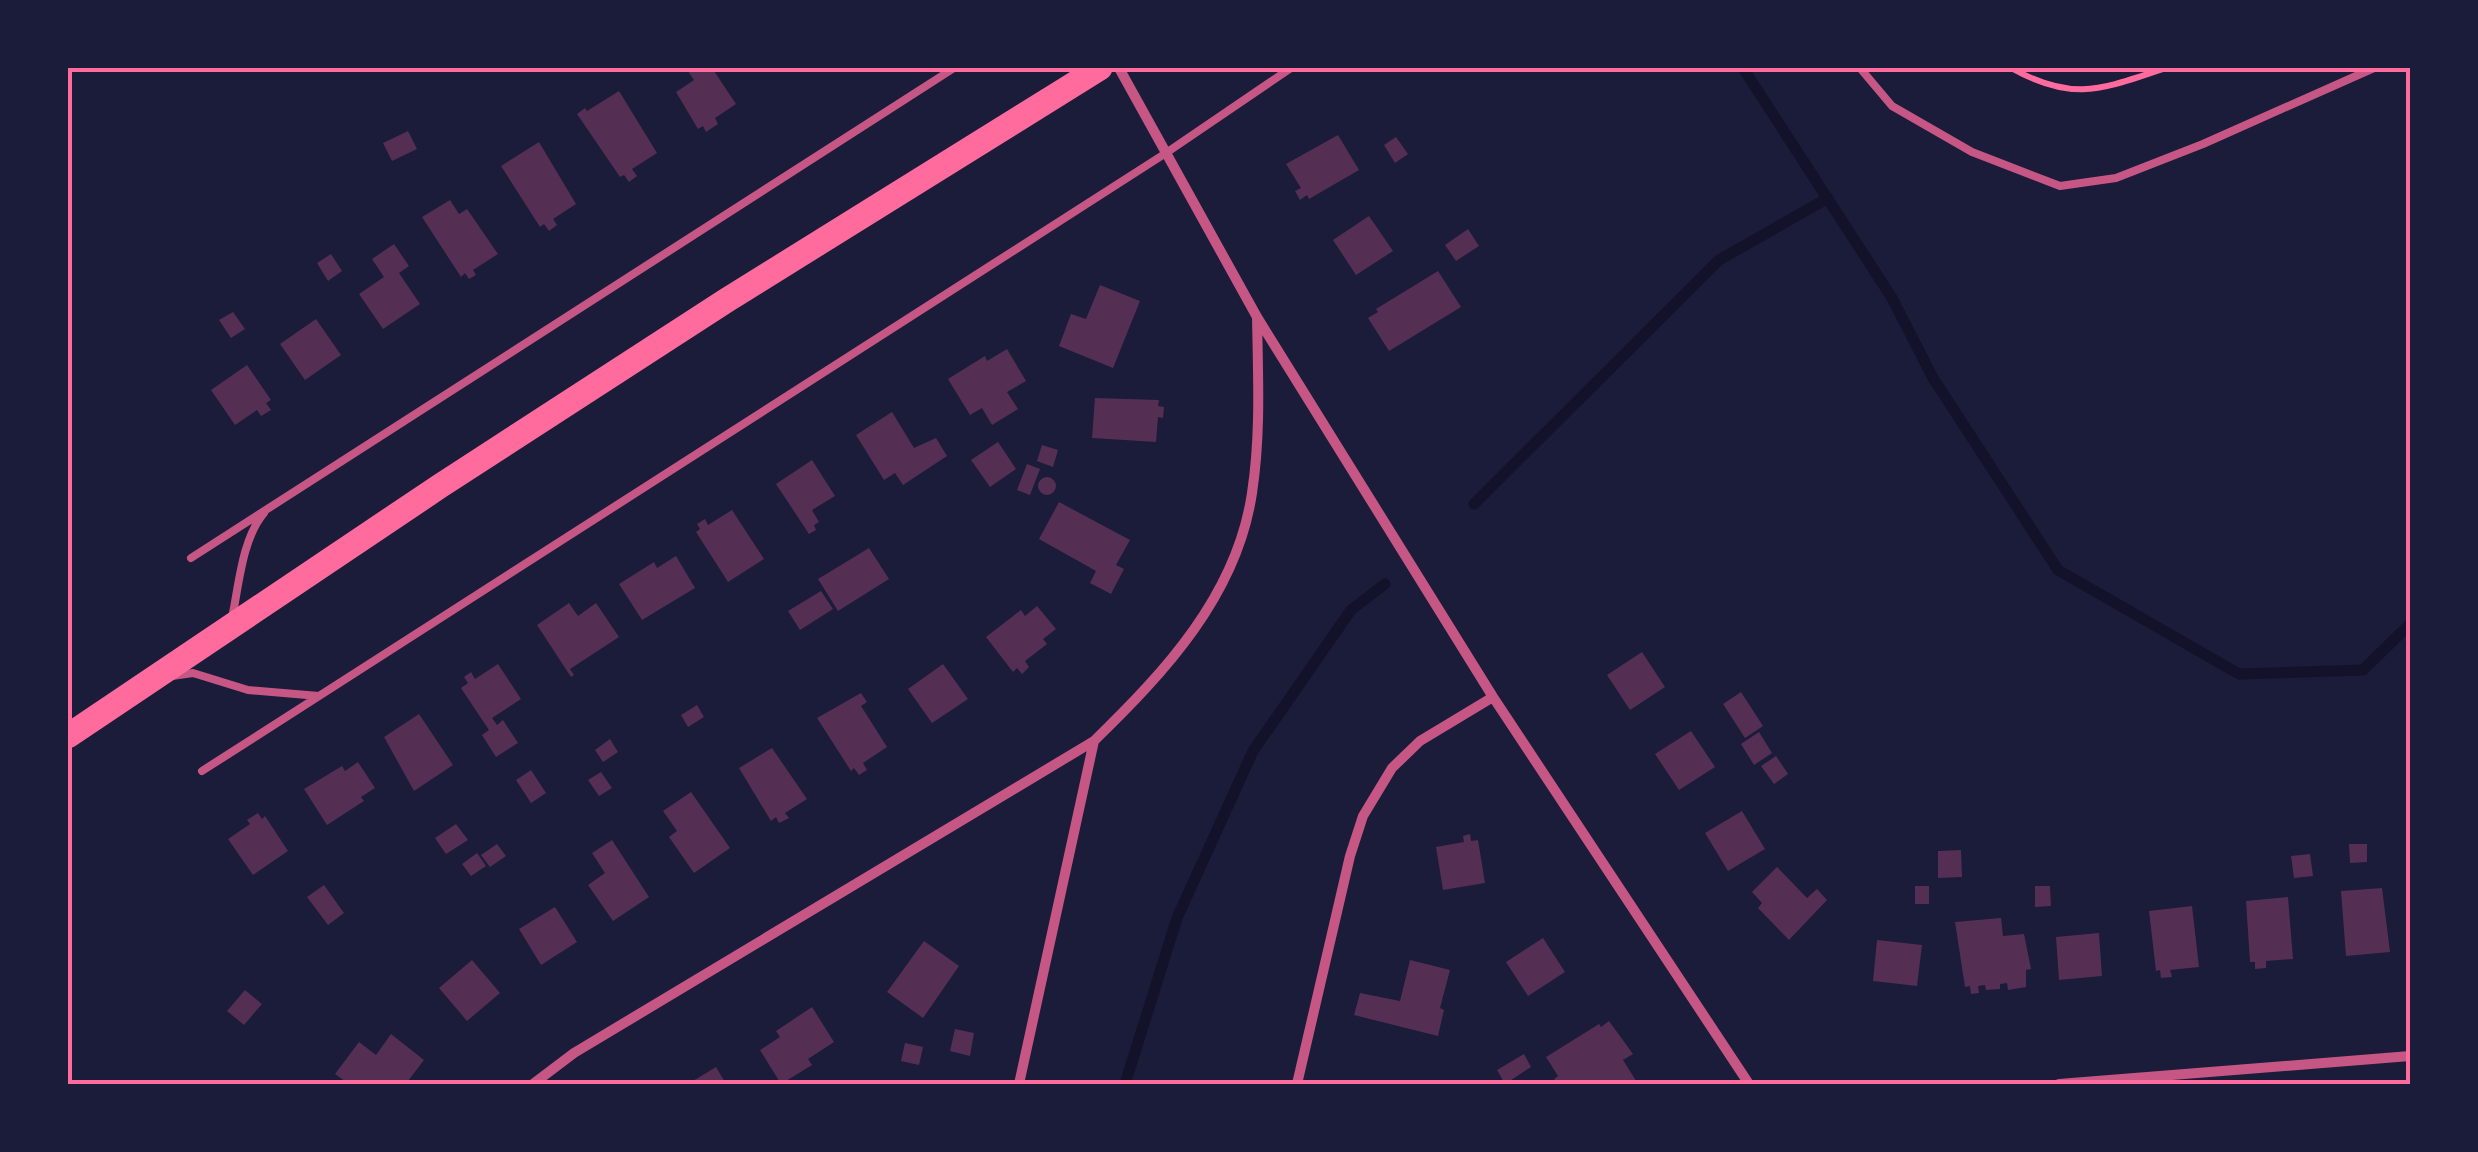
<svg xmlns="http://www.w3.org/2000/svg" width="2478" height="1152" viewBox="0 0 2478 1152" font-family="'Noto Sans',sans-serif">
	<rect width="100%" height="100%" fill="#1b1b3a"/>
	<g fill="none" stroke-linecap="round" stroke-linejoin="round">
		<path stroke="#12122b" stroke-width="11" d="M1743,68L1892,298L1933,378L2058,570L2239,674L2363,670L2410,624
			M1474,504L1719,260L1828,198
			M1125,1084L1177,918L1253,751L1351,610L1385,584"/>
	</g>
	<path fill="#542f53" d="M686,68H712L736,104L715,118L718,124L706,132L703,126L698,129L676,92L694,80Z
		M619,91L657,153L632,169L637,176L629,182L624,175L620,177L577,114L585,108L587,111Z
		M408,131L417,149L392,161L383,143Z
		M1338,135L1359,170L1309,199L1307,195L1300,200L1295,191L1301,188L1286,164Z
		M1396,137L1408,154L1395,163L1384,145Z
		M539,142L576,204L553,219L557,225L549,231L544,224L540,227L501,166Z
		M450,200L459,214L467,209L498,254L473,270L476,275L469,279L465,273L461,277L422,217Z
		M1369,216L1393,251L1356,275L1333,240Z
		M1468,229L1479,246L1456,261L1445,245Z
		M394,244L409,266L399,273L420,304L383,329L359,294L384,277L372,259Z
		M331,254L342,271L328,281L317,263Z
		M1438,271L1461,307L1389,351L1368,318L1378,312L1376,309Z
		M1100,285L1140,301L1113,368L1059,346L1071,314L1086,319Z
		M233,312L245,329L231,338L219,320Z
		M316,319L341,355L305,380L280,344Z
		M1007,349L1026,381L1007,392L1018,409L992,425L982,408L970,415L948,379L985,356L987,361Z
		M247,365L271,400L266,403L271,410L261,416L257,410L235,425L211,390Z
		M1095,398L1159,400L1158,406L1164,407L1163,418L1158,417L1156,442L1092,438Z
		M892,412L914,448L936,438L947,456L903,485L895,473L884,480L856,435Z
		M998,442L1016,469L990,487L971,460Z
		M1042,445L1058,450L1053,467L1037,461Z
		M812,460L835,496L812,510L819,522L814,525L816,530L809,534L776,484Z
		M1027,464L1040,469L1030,495L1017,490Z
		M1038 486a9 9 0 1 1 18 0a9 9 0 1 1-18 0Z
		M1059,502L1130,540L1116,565L1124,569L1111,594L1090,583L1096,571L1039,539Z
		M732,510L764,559L728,582L696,532L700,529L697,524L705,519L708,525Z
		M869,548L889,579L838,611L818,579Z
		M676,556L695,588L642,620L619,584L654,562L657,568Z
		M821,591L833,609L800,630L788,611Z
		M569,603L578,616L596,603L619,637L570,669L574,675L571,677L537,625Z
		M1037,606L1056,629L1043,639L1047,644L1025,661L1029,667L1022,674L1017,668L1013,672L986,637L1021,610L1025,616Z
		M1642,652L1665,687L1630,710L1607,675Z
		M498,664L521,699L492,718L497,725L503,720L518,743L496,757L482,735L489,730L461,688L468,683L464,677L471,672L475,679Z
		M943,664L968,699L932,723L908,689Z
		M1741,692L1763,726L1745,738L1723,704Z
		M861,693L867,702L861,706L887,747L863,763L867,770L859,775L854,768L851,771L817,718Z
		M697,705L704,717L688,727L681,715Z
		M419,714L453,765L414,791L384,737Z
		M1691,731L1715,767L1679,790L1655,754Z
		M1759,732L1772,753L1754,765L1741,744Z
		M610,739L618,752L603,762L595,750Z
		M772,748L807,799L785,813L789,818L779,823L776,817L771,821L739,768Z
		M1776,756L1788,774L1774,784L1761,766Z
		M358,762L375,788L361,797L364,801L327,825L304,789L342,766L345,771Z
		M531,770L546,793L531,803L516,780Z
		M601,772L612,788L599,796L588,780Z
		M691,792L730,848L694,873L669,837L677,831L663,811Z
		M1742,811L1765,849L1728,871L1705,833Z
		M258,813L262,819L265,816L288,851L253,875L228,839L250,824L247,820Z
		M456,824L468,840L446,854L435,838Z
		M1470,834L1471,841L1478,840L1485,883L1443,890L1436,847L1464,842L1463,836Z
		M612,840L649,897L613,921L588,885L605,873L592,853Z
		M497,844L506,856L490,867L481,855Z
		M2349,844H2367V862L2350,863Z
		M1961,850L1962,877L1938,878V851Z
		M477,853L486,866L471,876L462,864Z
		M2310,854L2313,876L2294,878L2291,856Z
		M1777,867L1807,898L1817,889L1827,900L1789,940L1758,908L1762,903L1752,892Z
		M324,885L344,913L328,925L307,897Z
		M1915,886H1929V904H1915Z
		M2035,886H2050L2051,906L2035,907Z
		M2382,888L2390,952L2346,956L2341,891Z
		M2288,897L2293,959L2266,961V968L2255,969V962H2250L2246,901Z
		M2192,906L2199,967L2170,970L2172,977L2161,978L2160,970L2156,971L2149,911Z
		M555,907L577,942L541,965L519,929Z
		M2001,918L2003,936L2024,934L2031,969L2026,970V987L2008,990L2007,983L2000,984V989L1986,990L1985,985L1978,986L1979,993L1971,994L1970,986L1965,987L1955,922Z
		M2099,933L2102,976L2059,980L2056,937Z
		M1543,938L1565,972L1528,996L1506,962Z
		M1877,940L1922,945L1917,986L1873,981Z
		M924,941L959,966L923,1018L887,992Z
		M472,960L500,993L467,1021L439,988Z
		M1410,960L1450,970L1440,1008L1444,1010L1438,1036L1354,1015L1360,993L1400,1001Z
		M245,990L262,1004L244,1025L227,1011Z
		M812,1007L834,1042L808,1059L812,1065L781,1084L760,1050L780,1037L776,1031Z
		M1609,1021L1633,1054L1623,1060L1638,1084H1558L1554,1079L1558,1076L1546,1057L1599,1024L1601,1027Z
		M955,1029L974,1033L970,1056L950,1051Z
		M391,1034L424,1060L408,1081L412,1084H349L335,1074L359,1042L376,1055Z
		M905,1043L923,1047L919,1065L901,1061Z
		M1524,1054L1531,1067L1505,1084L1497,1070Z
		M716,1067L726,1084H688Z"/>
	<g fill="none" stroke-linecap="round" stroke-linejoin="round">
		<path stroke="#ff6b9d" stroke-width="6" d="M2011,68C2074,103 2102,89 2166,68"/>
		<path stroke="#c65784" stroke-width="8" d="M1860,68L1892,106L1972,152L2060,186L2116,178L2203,144L2374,68
			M191,558L954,68
			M232,618C239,585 242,539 264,513
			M172,676L193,673L248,690L319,696
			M202,771L1166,153L1291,68"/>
		<path stroke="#c65784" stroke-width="10" d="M1119,68L1257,317L1493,697L1749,1084
			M533,1084L574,1053L1094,741C1165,672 1237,595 1252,493C1261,434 1258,376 1257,317
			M1019,1084L1094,741
			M1297,1084L1350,856L1363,816L1392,768L1420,741L1493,697
			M2059,1084L2410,1056"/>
		<path stroke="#ff6b9d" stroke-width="25" d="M68,736L440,486L727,300L1100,68"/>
	</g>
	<rect width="2478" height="1152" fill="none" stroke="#1b1b3a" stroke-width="140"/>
	<rect x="70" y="70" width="2338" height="1012" fill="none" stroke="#ff6b9d" stroke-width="4"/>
</svg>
